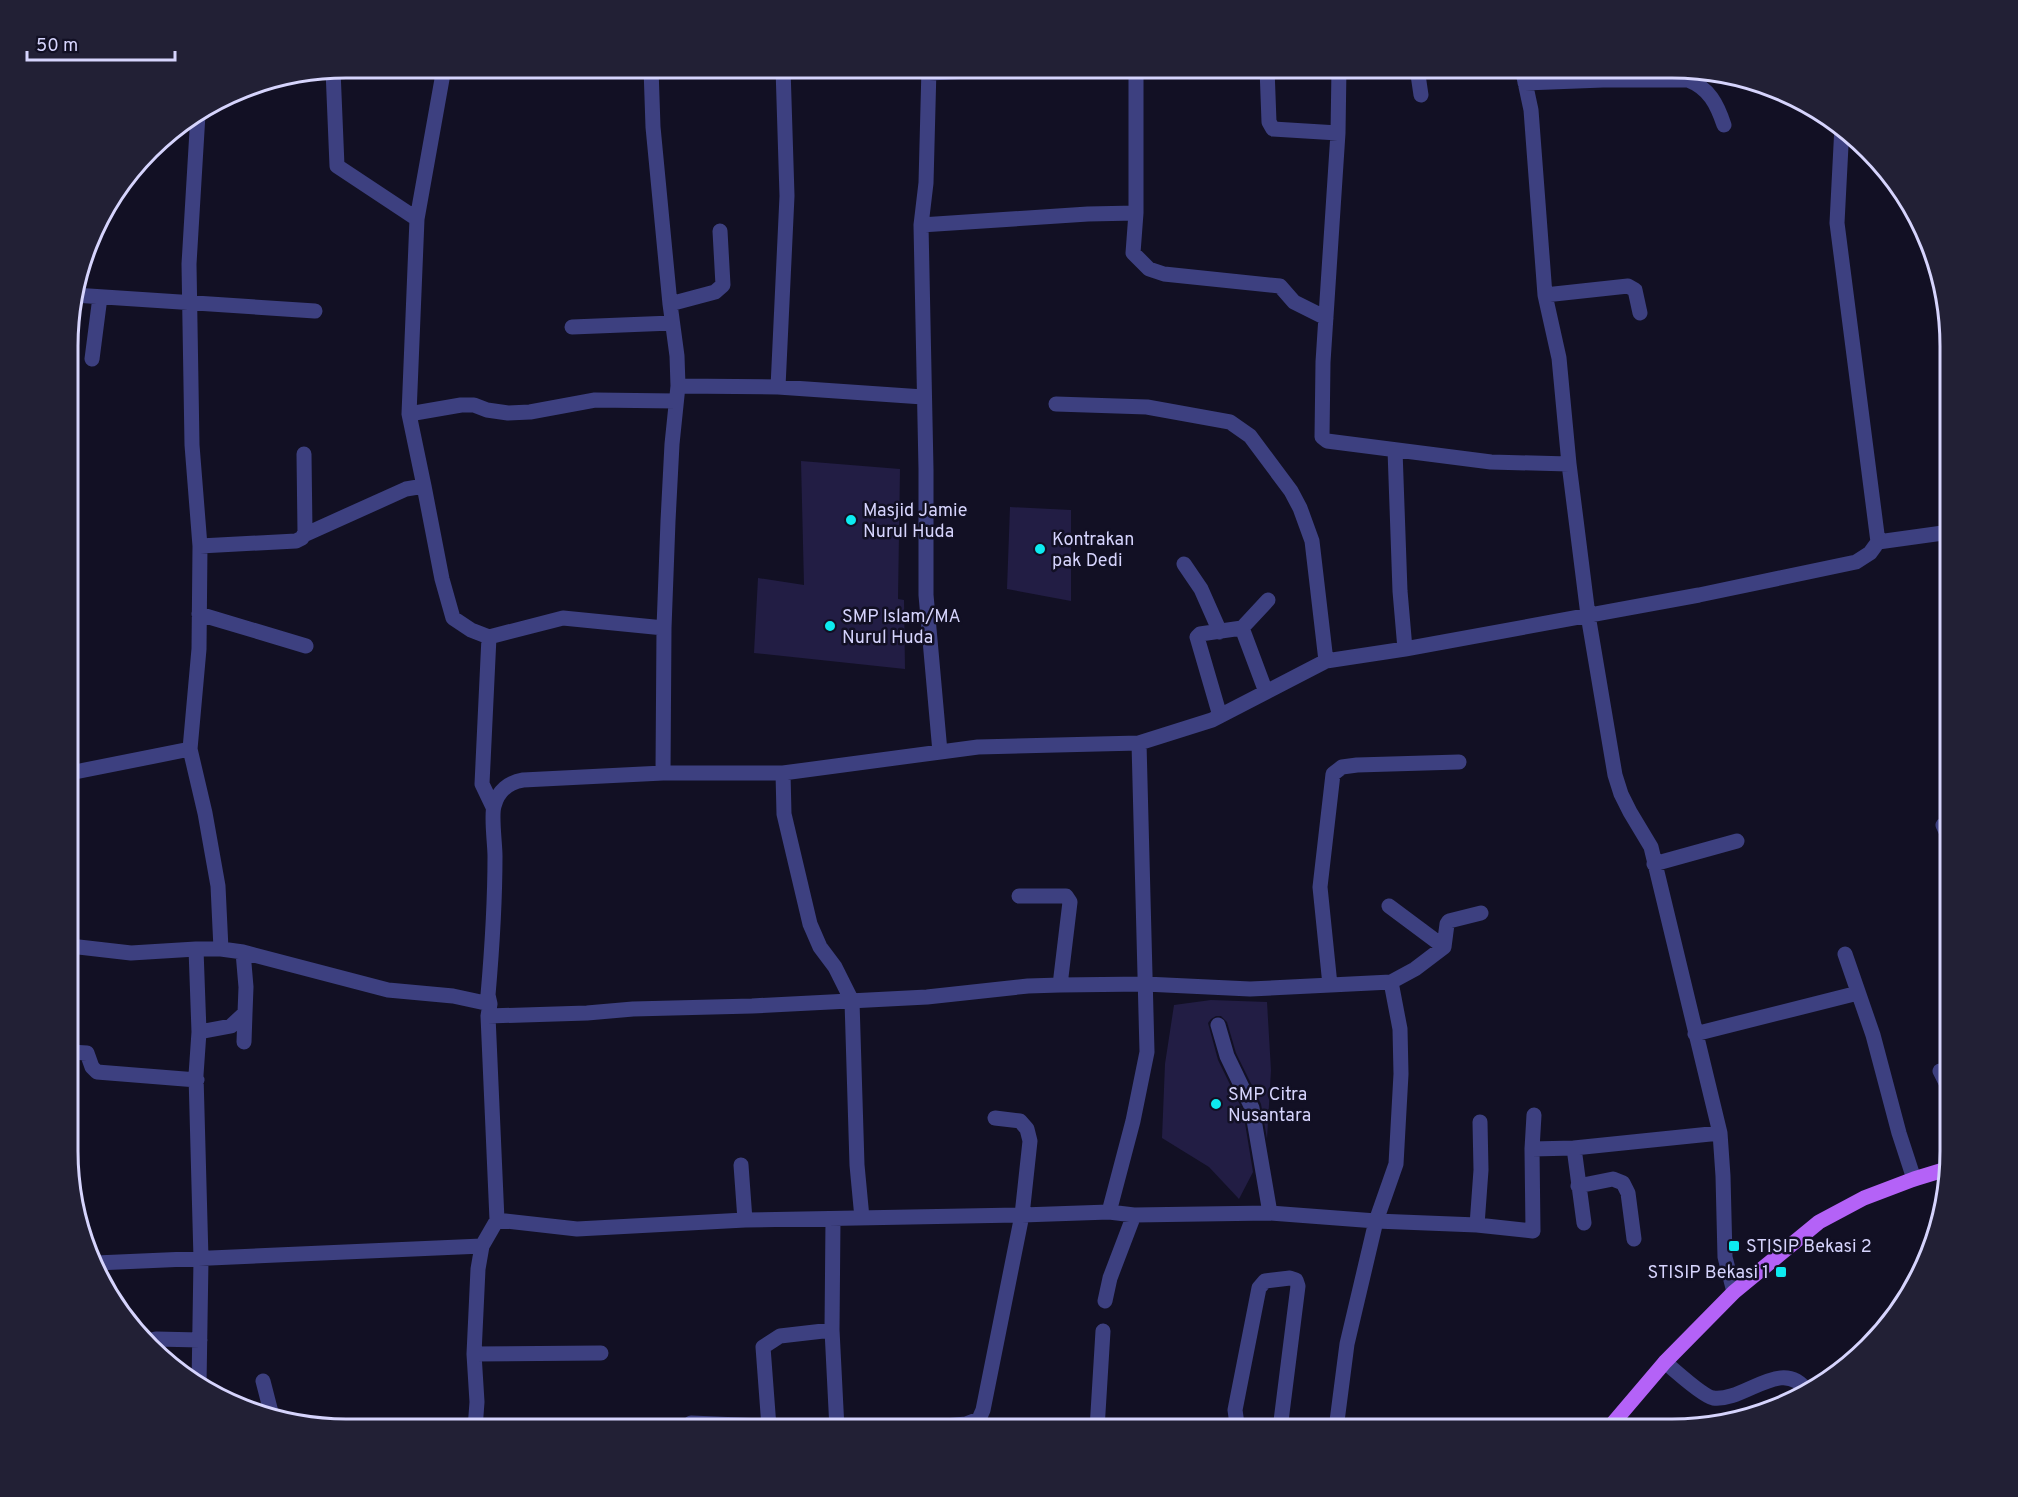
<svg xmlns="http://www.w3.org/2000/svg" width="2018" height="1497" viewBox="0 0 2018 1497" font-family="Overpass,sans-serif">
	<rect width="100%" height="100%" fill="#121024"/>
	<path fill="#221d44" d="M801,461L900,469L898,599L904,600L905,669L754,653L758,578L804,585Z
		M1010,507L1071,510V601L1007,589Z
		M1211,1000L1267,1002L1271,1070L1267,1139L1261,1104L1236,1053L1227,1022L1221,1016H1216L1211,1019L1208,1023L1218,1060L1243,1111L1253,1172L1239,1199L1209,1167L1162,1138L1165,1064L1174,1005Z"/>
	<g fill="none" stroke-linecap="round" stroke-linejoin="round">
		<path stroke="#3d4080" stroke-width="15" d="M651,68L653,127L670,304L677,356L678,386L672,444L668,521L664,628L663,773
			M929,68L926,183L921,225L926,469V595L940,752
			M1267,68L1269,122L1273,129L1338,133
			M1339,68L1338,133L1323,362L1322,437L1327,441L1491,462L1569,464
			M1417,68L1421,95
			M1522,68L1531,110L1545,295L1559,358L1569,464L1588,615L1615,775L1621,794L1630,812L1651,847L1720,1133L1723,1176L1725,1257L1734,1292
			M929,73L1031,68
			M1525,83L1603,80H1688C1709,88 1717,104 1724,125
			M198,114L189,264L192,445L200,546L199,649L190,749L205,813L218,886L221,949
			M1136,213V68
			M417,219L444,68
			M921,225L1088,214L1136,213L1133,253L1149,269L1164,274L1280,286L1294,302L1326,318
			M74,295L315,311
			M1545,295L1628,286L1635,290L1640,313
			M670,304L715,292L723,285L720,231
			M572,327L672,323
			M92,359L100,297
			M678,386L778,387L923,397
			M778,387L787,196L783,68
			M1056,404L1147,407L1230,422L1250,436L1291,491L1300,508L1312,541L1326,661
			M409,414L461,405H474L487,410L508,413L530,412L595,400L676,401
			M1395,450L1400,591L1405,649
			M424,486L442,579L453,618L471,630L489,637L563,618L664,628
			M304,535L406,489L424,486L409,414L417,219L337,166L333,70
			M1878,542L1950,532
			M200,546L296,541L302,538L305,532L304,454
			M1184,564L1201,589L1220,632
			M199,614L306,646
			M489,637L482,784L493,807
			M1266,692L1242,628L1268,600
			M1220,716L1197,637L1200,634L1242,628
			M70,773L190,749
			M783,773L784,814L810,924L820,947L835,967L852,1001L857,1165L862,1218
			M1943,825L1950,840
			M1654,864L1737,841
			M1019,896H1066L1070,902L1060,985
			M1389,906L1444,947
			M70,946L131,953L196,949H221L243,952L388,990L453,996L490,1004
			M196,949L199,1032L196,1075L201,1259L199,1385
			M1845,954L1873,1035L1899,1133L1914,1179
			M1391,982L1415,969L1444,947L1447,924L1449,921L1481,913
			M1330,985L1320,887L1333,774L1342,767L1357,765L1459,762
			M488,1016L587,1013L633,1009L752,1006L927,997L1028,986L1060,985L1145,984L1250,989L1391,982L1400,1029L1401,1074L1396,1164L1376,1221L1477,1225L1533,1231L1532,1149
			M1218,1025L1227,1056L1252,1108L1270,1213
			M199,1032L231,1026L245,1013L246,987L243,952
			M1695,1034L1858,993
			M244,1042L245,1013
			M70,1052L87,1053L92,1067L97,1072L197,1080
			M1940,1071L1950,1091
			M1534,1115L1532,1149L1574,1148
			M741,1165L745,1220
			M1578,1186L1613,1179L1623,1183L1628,1193L1634,1239
			M1109,1212L1133,1121L1147,1052L1139,743
			M833,1219L832,1330L837,1429
			M1584,1223L1574,1148L1720,1133
			M1477,1225L1481,1170L1480,1122
			M96,1263L482,1246
			M1105,1301L1110,1278L1134,1215
			M149,1341L156,1339L200,1340
			M474,1354L601,1353
			M1665,1362C1674,1370 1703,1396 1713,1398C1745,1402 1782,1356 1807,1391
			M263,1381L272,1416
			M769,1427L763,1347L780,1336L832,1330
			M475,1429L477,1402L474,1354L478,1269L482,1246L497,1220
			M684,1429L691,1423L834,1429
			M914,1429L966,1424L979,1419L983,1410L1022,1215L1030,1141L1027,1129L1020,1121L995,1118
			M1097,1429L1103,1331
			M1241,1429L1237,1424L1235,1410L1259,1288L1265,1281L1290,1278L1296,1280L1298,1286L1280,1429
			M1336,1429L1347,1344L1376,1221L1270,1213L1134,1215L1109,1212L1022,1215L745,1220L577,1229L497,1220L488,1016L490,1004L488,995C492,949 495,903 495,856C495,844 491,816 494,806C498,791 509,782 523,780L663,773H783L978,747L1139,743L1212,720L1326,661L1405,649L1699,595L1856,562L1870,553L1878,542L1837,223L1842,126"/>
		<path stroke="#b462f7" stroke-width="15" d="M1608,1429L1665,1362L1734,1292L1819,1222L1864,1198L1914,1179L1950,1168"/>
	</g>
	<g fill="#0debf0" stroke="#121024" stroke-width="2">
		<circle cx="851" cy="520" r="6"/>
		<circle cx="1040" cy="549" r="6"/>
		<circle cx="830" cy="626" r="6"/>
		<circle cx="1216" cy="1104" r="6"/>
		<rect x="1728" y="1240" width="12" height="12" rx="3"/>
		<rect x="1775" y="1266" width="12" height="12" rx="3"/>
	</g>
	<g text-anchor="middle" stroke-width="5" stroke-linejoin="round" paint-order="stroke">
		<g font-size="18" fill="#d6d4fd" stroke="#121024" text-anchor="start">
			<text x="863" y="516">Masjid Jamie<tspan x="863" dy="21">Nurul Huda</tspan></text>
			<text x="1052" y="545">Kontrakan<tspan x="1052" dy="21">pak Dedi</tspan></text>
			<text x="842" y="622">SMP Islam/MA<tspan x="842" dy="21">Nurul Huda</tspan></text>
			<text x="1228" y="1100">SMP Citra<tspan x="1228" dy="21">Nusantara</tspan></text>
			<text x="1746" y="1252">STISIP Bekasi 2</text>
			<text x="1769" y="1278" text-anchor="end">STISIP Bekasi 1</text>
		</g>
	</g>
	<path d="M0 0H2018V1497H0ZM346 78H1672A268 268 0 0 1 1940 346V1151A268 268 0 0 1 1672 1419H346A268 268 0 0 1 78 1151V346A268 268 0 0 1 346 78Z" fill="#222035" fill-rule="evenodd"/>
	<path fill="none" stroke="#d6d4fd" stroke-width="3" d="M346 78H1672A268 268 0 0 1 1940 346V1151A268 268 0 0 1 1672 1419H346A268 268 0 0 1 78 1151V346A268 268 0 0 1 346 78Z"/>
	<path d="M27 51v9h148v-9" fill="none" stroke="#d6d4fd" stroke-width="3"/>
	<text x="36" y="51" font-size="18" fill="#d6d4fd" stroke="#121024" stroke-width="4.5" paint-order="stroke">50 m</text>
</svg>
